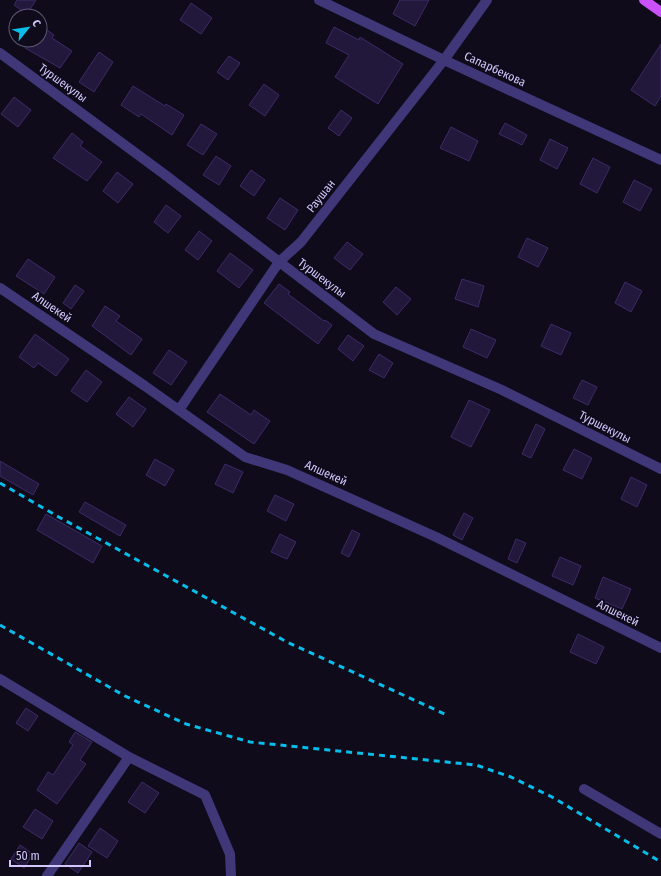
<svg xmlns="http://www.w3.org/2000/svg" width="661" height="876" viewBox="0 0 661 876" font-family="'Fira Sans Condensed',sans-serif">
	<rect width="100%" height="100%" fill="#0f0b1b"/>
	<path fill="#22183b" stroke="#3c2b67" d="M17,0H36L27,14L14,5Z
		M400,0H429L415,26L393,14Z
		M191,3L212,18L201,34L180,20Z
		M40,25L54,35L52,38L72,51L60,68L25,48L30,40H40Z
		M334,27L359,40L360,37L403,64L378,104L335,77L349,55L326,43Z
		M661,44V96L655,106L631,90Z
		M99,52L113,62L94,92L79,82Z
		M229,56L240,63L228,80L217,72Z
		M264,84L279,95L265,116L249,105Z
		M133,86L165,106L166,104L184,115L172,135L141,114L139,117L121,105Z
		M14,97L31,110L18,127L1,114Z
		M341,110L352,118L339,136L328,128Z
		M505,123L527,135L522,145L499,134Z
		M201,124L217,134L203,155L187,145Z
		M451,127L478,141L469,161L440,148Z
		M72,133L83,142L80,146L102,162L87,181L53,158Z
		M550,139L568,148L557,169L540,160Z
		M216,156L231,166L219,185L203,175Z
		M593,158L610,167L597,193L580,184Z
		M251,170L265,180L254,196L240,186Z
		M117,172L133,184L118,203L103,191Z
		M634,180L652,189L640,211L623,202Z
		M280,198L298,210L285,230L267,218Z
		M166,205L181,216L168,233L154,222Z
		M199,231L212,241L198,260L185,250Z
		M527,238L548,248L538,267L518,257Z
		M347,242L363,254L350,270L334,258Z
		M230,253L253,270L239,288L217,271Z
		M28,259L55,277L44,294L16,276Z
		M462,279L484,286L478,307L455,299Z
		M625,282L642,291L631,312L615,303Z
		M279,284L290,292L288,294L324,321L325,320L332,325L318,344L264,303Z
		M75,285L84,291L71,309L63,303Z
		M396,287L411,299L397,315L383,302Z
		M105,306L120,316L116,321L142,339L131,355L92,326Z
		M551,324L571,333L561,355L541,346Z
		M471,329L496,340L487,358L463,347Z
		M35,334L69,359L56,376L38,363L34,368L19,357Z
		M348,335L364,346L353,361L338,349Z
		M169,350L187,362L171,385L153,373Z
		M379,354L393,363L384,378L369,370Z
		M86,370L102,382L87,402L71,391Z
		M582,380L597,387L588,405L573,398Z
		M220,394L251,415L254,410L270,421L254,444L207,412Z
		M129,397L146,409L133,427L116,414Z
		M469,400L490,410L471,447L451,437Z
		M536,424L545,429L531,458L522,454Z
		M574,449L592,458L582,479L563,470Z
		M155,459L174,470L165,486L146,475Z
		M0,461L39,484L33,495L0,476Z
		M225,464L243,472L233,493L215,484Z
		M631,477L647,485L637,507L621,499Z
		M275,495L294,504L286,521L267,511Z
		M85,502L126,525L120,536L79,512Z
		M464,513L473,518L462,540L453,535Z
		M46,514L102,546L93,563L37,530Z
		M352,530L360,534L349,557L341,553Z
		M280,534L296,542L287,559L271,552Z
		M516,539L526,543L517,563L508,559Z
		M560,557L581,566L573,585L552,576Z
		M603,577L631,589L622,609L595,598Z
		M578,634L604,647L596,664L570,652Z
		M26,708L38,716L28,731L16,723Z
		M75,732L92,742L80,760L86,764L57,804L37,790L48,772L53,775L73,745L69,742Z
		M142,782L159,793L145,813L128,802Z
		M35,809L53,821L42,839L23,827Z
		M100,828L118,841L107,858L88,846Z
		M79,843L92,852L78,873L65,864Z
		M20,845L33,854L24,868L11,859Z"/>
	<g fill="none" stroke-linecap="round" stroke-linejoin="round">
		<path stroke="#403779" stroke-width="10" d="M319,0L444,60L661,160
			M0,53L164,174L374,334L502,390L661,469
			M0,288L145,386L245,457L287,470L436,537L661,648
			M179,410L279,262L301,242L444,60L487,0
			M0,679L129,757L205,795L230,854L231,876
			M584,789L661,834
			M47,876L129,757"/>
		<path stroke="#ca51fa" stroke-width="10" d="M644,0L661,12"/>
		<path stroke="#07beea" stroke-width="3" stroke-dasharray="6 5" stroke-linecap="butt" d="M0,483L57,516L287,642L447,715
			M0,625L125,696L186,724L250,742L476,765L511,777L552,797L661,862"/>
	</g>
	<g text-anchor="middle" stroke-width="3.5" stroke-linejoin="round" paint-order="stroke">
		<g font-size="12" fill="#d2c7fd" stroke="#0f0b1b">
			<text transform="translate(495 69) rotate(25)" y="4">Сапарбекова</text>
			<text transform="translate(63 83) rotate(36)" y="4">Туршекулы</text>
			<text transform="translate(321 196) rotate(-52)" y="4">Раушан</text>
			<text transform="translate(322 278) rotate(37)" y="4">Туршекулы</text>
			<text transform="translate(52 307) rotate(34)" y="4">Алшекей</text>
			<text transform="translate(605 427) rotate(27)" y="4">Туршекулы</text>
			<text transform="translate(326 473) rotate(24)" y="4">Алшекей</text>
			<text transform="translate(618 613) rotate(26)" y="4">Алшекей</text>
		</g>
	</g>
	<g transform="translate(28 28) rotate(60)"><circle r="19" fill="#0f0b1b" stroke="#5d5675"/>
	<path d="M0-3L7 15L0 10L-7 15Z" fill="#07beea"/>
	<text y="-6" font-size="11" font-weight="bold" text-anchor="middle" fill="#d2c7fd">С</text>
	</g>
	<path d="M10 860v6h80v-6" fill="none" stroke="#d2c7fd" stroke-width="2"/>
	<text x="16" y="860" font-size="12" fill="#d2c7fd" stroke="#0f0b1b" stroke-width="3" paint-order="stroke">50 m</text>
</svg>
